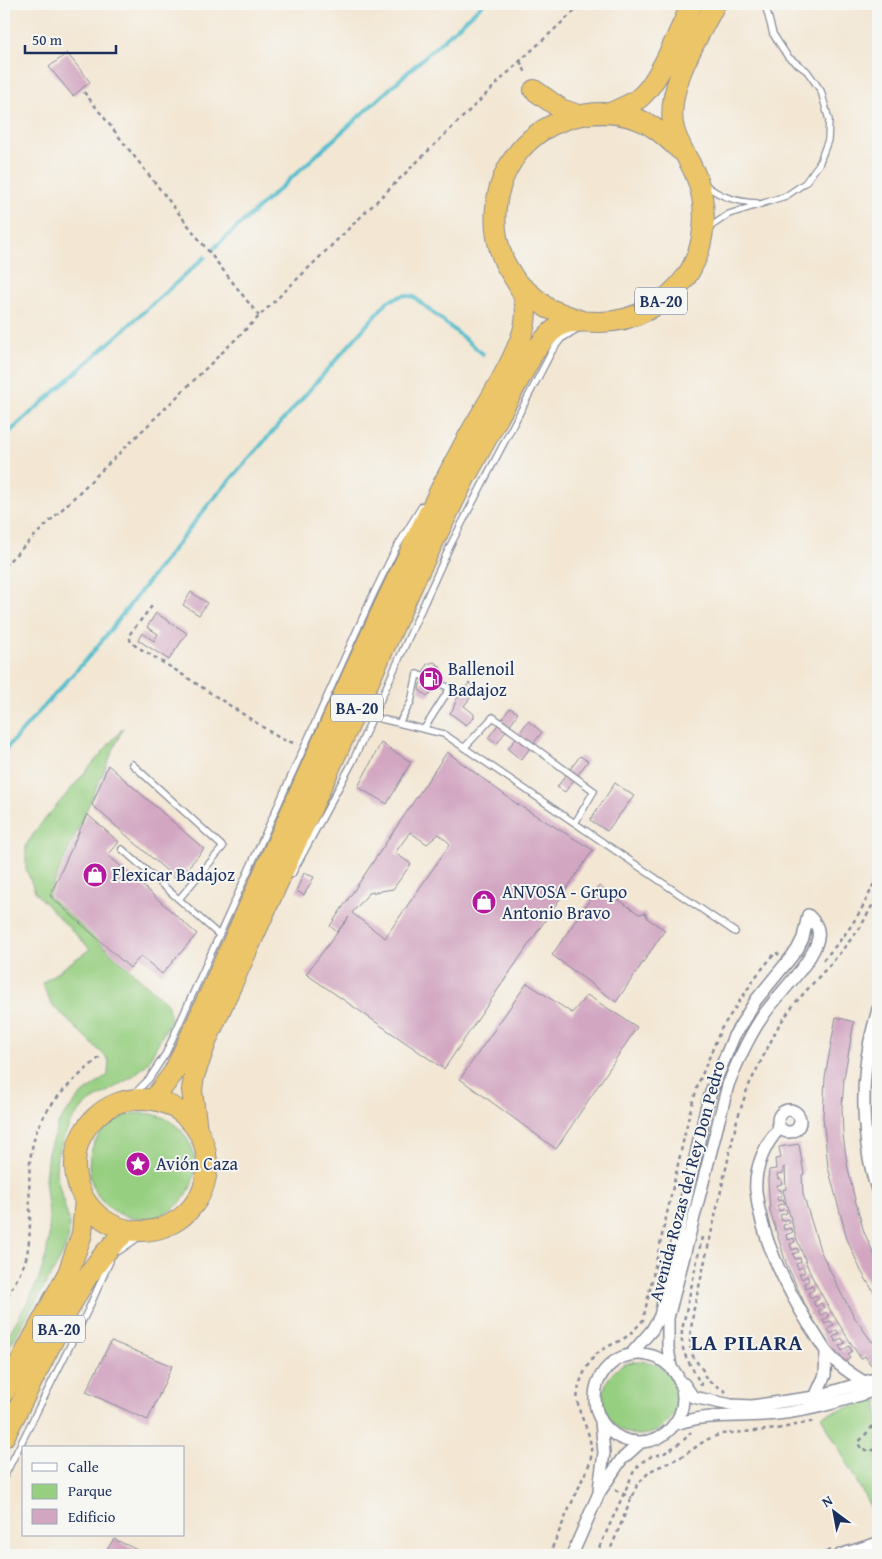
<svg xmlns="http://www.w3.org/2000/svg" width="882" height="1559" viewBox="0 0 882 1559" font-family="'Gentium Book Plus',serif">
	<rect width="100%" height="100%" fill="#f6f6f2"/>
	<filter id="ink" filterUnits="userSpaceOnUse"><feTurbulence type="fractalNoise" baseFrequency=".02" numOctaves="2"/><feDisplacementMap in="SourceGraphic" scale="10" xChannelSelector="R" yChannelSelector="G"/><feConvolveMatrix kernelMatrix="1 2 1 2 8 2 1 2 1" color-interpolation-filters="sRGB"/></filter>
	<filter id="wash" filterUnits="userSpaceOnUse"><feTurbulence type="fractalNoise" baseFrequency=".0096" numOctaves="4" result="noise"/><feDisplacementMap in="SourceGraphic" scale="20" xChannelSelector="R" yChannelSelector="G"/><feGaussianBlur stdDeviation="1.12" result="paint"/><feColorMatrix in="noise" values="0 0 0 0 0 0 0 0 0 0 0 0 0 0 0 0 0 1.4 0 .05"/><feComposite in="paint" operator="in"/></filter>
	<g filter="url(#wash)">
		<rect width="100%" height="100%" fill="#f3e7d4"/>
		<path fill="#97cf81" stroke="#597f70" d="M123,728L48,896L167,1003L171,1019L147,1064L132,1077L85,1105L70,1123L57,1155L56,1174L69,1222L68,1240L60,1260L4,1356V1342L30,1298L39,1278L46,1256L49,1236V1216L45,1179L48,1152L59,1122L79,1097L108,1075L109,1060L51,1004L42,983L90,949L36,894L26,869V845L40,825Z
			M89 1166a53 53 0 1 1 106 0a53 53 0 1 1-106 0Z
			M603 1398a37 37 0 1 1 74 0a37 37 0 1 1-74 0Z
			M878,1398V1521L821,1416Z"/>
		<g fill="none" stroke-linecap="round" stroke-linejoin="round">
			<path stroke="#51bdcc" stroke-width="4" d="M213,249L483,4
				M4,437L205,257
				M4,751L93,652L208,505L388,301L404,295L414,297L483,354"/>
		</g>
		<g id="blocks">
			<path fill="#d2a6c1" fill-rule="evenodd" d="M67,53L90,82L73,96L49,67Z
				M191,592L207,603L199,615L183,605Z
				M156,613L187,633L169,660L138,640L142,633L154,641L158,634L147,627Z
				M434,662L440,666L441,672L437,676L436,681L437,687L433,689L430,695L427,696L419,690L420,684L425,680L422,675L427,664Z
				M469,683L477,689L464,706L474,714V718L466,725L450,713L453,709L456,700Z
				M510,708L518,713L497,744L488,738Z
				M528,721L542,732L521,760L508,749Z
				M381,743L411,762L387,804L358,787Z
				M447,752L517,804L593,850L444,1069L306,974L349,917L337,932L330,926ZM410,832L427,844L439,834L450,844L385,938L352,913L369,893L393,889L411,864L395,853Z
				M580,756L588,761L565,792L557,787Z
				M108,765L204,849L177,880L92,805Z
				M615,783L634,796L607,831L590,820Z
				M87,814L119,842L108,855L197,934L162,974L141,956L130,968L50,896Z
				M304,873L314,877L304,895L296,891Z
				M599,886L639,914L645,913L648,919L665,930L616,1002L552,955Z
				M527,983L572,1013L587,995L637,1027L556,1149L460,1079Z
				M836,1017L854,1022L844,1078L842,1107L843,1135L847,1164L853,1192L864,1232L878,1263V1299L861,1271L847,1239L828,1167L823,1117L825,1077Z
				M799,1144L804,1174L802,1175L803,1194L820,1250L841,1293L855,1318L872,1342L878,1337V1363L871,1365L865,1356L861,1359L830,1310L811,1275L796,1237L785,1199L783,1189H786L785,1167L783,1168V1173L777,1174L778,1179H781L782,1184L777,1185L778,1190H781L782,1195L777,1197L778,1201L783,1199L785,1204L777,1205L779,1211L786,1209L787,1213L780,1215L782,1221L788,1219L790,1223L783,1225L784,1230L791,1228L793,1232L786,1235L787,1240L794,1238L795,1242L790,1244L792,1250L797,1248L799,1252L793,1254L795,1259L800,1258L801,1262L796,1264L798,1269L803,1267L805,1272L799,1274L802,1279L807,1276L809,1281L804,1283L806,1288L812,1285L814,1290L808,1293L810,1298L816,1295L819,1299L813,1302L816,1307L821,1303L824,1308L818,1311L821,1316L826,1312L829,1317L823,1320L825,1324L831,1321L834,1325L828,1329L831,1334L837,1330L839,1334L833,1337L836,1342L842,1338L845,1343L839,1346L842,1351L849,1346L852,1351L848,1354L850,1358L844,1363L836,1357L808,1311L786,1263L770,1211L768,1181L769,1170L776,1169L775,1159L781,1158L779,1147Z
				M111,1341L172,1366L148,1420L86,1392Z
				M114,1539L148,1555H103Z"/>
		</g>
	</g>
	<g filter="url(#ink)">
		<use href="#blocks" fill-opacity="0" stroke="#878b99" stroke-width="1"/>
		<g fill="none" stroke-linecap="round" stroke-linejoin="round">
			<defs>
				<path id="lane" d="M706,185C721,198 738,202 757,203
					M707,229L729,214L786,196L805,183L819,164L828,140L829,120L821,91L807,71L788,57L773,34L765,4
					M373,717L444,734L735,932
					M399,723L411,702L417,674L450,688L424,729
					M464,748L493,717L594,791L575,823
					M132,764L223,847L179,899
					M122,849L219,935
					M292,874L352,763L450,546L552,351L561,339L577,329
					M128,1100L149,1079L166,1053L372,597L395,550L422,506
					M119,1251L148,1231
					M4,1477L88,1310L110,1261"/>
				<path id="street" d="M878,1009C875,1021 871,1034 869,1046C860,1092 863,1149 878,1193
					M778 1121a11 11 0 1 1 22 0a11 11 0 1 1-22 0Z
					M780,1128C765,1143 754,1169 756,1191C761,1238 785,1285 809,1325C815,1333 820,1343 826,1351C836,1364 850,1373 864,1382
					M595 1398a44 44 0 1 1 88 0a44 44 0 1 1-88 0Z
					M631,1354L652,1330L660,1316L706,1109L712,1089L734,1036L756,1000L797,950L803,938L808,915
					M671,1367L668,1348V1318L728,1085C738,1060 749,1035 765,1013C779,993 814,961 818,938C820,928 815,922 808,915
					M684,1384L693,1397L731,1405L752,1406L815,1397L878,1378
					M815,1397L825,1375L826,1351
					M676,1424C704,1414 733,1417 763,1415C803,1413 840,1402 878,1389
					M599,1489L604,1453L601,1421
					M572,1555L599,1493L621,1460L641,1442
					M840,1555L878,1543"/>
				<path id="highway" d="M534,90L561,109L578,115
					M610,113C619,109 630,105 638,99C659,84 680,28 692,4
					M520,285L547,308L582,321
					M75 1165a66 66 0 1 1 132 0a66 66 0 1 1-132 0Z
					M153,1100L174,1072C250,908 320,742 397,579C418,536 438,492 461,450C478,417 501,385 516,350C522,337 528,318 525,304C523,287 511,276 504,261C490,228 493,188 514,158C541,119 593,104 637,119C654,125 667,138 680,150
					M197,1130L192,1090L194,1076L208,1037L418,573L464,480L534,352C542,342 551,329 564,324C577,320 588,322 601,322C634,322 667,303 686,277C705,249 709,211 697,179C691,160 676,145 673,124C667,84 698,38 715,4
					M4,1392L68,1273L82,1234L85,1200
					M4,1437C20,1406 35,1375 51,1344C72,1302 91,1261 128,1230"/>
			</defs>
			<use href="#lane" stroke="#878b99" stroke-width="8"/>
			<use href="#street" stroke="#878b99" stroke-width="14"/>
			<use href="#highway" stroke="#878b99" stroke-width="22"/>
			<path stroke="#878b99" stroke-width="2.5" stroke-dasharray="4 4" stroke-linecap="butt" d="M520,61L527,75
				M84,92L259,316
				M4,566L520,61L582,4
				M152,606L129,635L131,643L177,671L281,739L297,744
				M823,960C850,931 863,910 878,874
				M702,1237L682,1330C681,1351 685,1356 695,1373C698,1379 699,1383 704,1387
				M4,1303C10,1290 25,1267 27,1254C35,1215 23,1175 35,1136C45,1103 75,1079 100,1057
				M726,1392C720,1386 711,1385 707,1379C704,1376 704,1372 702,1369C699,1364 695,1361 693,1356C687,1343 692,1327 693,1313L737,1120L748,1087L779,1025L795,1003L835,959L860,928L878,895
				M878,1420L858,1443L862,1450H878
				M615,1490L632,1498
				M549,1555C559,1532 569,1508 580,1485C583,1476 590,1466 591,1457C594,1420 563,1411 586,1369C597,1348 605,1349 623,1339C631,1334 637,1327 643,1320L690,1111L699,1082L721,1029L757,975L776,952L779,955
				M596,1555L634,1471L642,1462L652,1456L663,1454L683,1441L691,1432
				M608,1555L637,1485L650,1471L683,1456L706,1440L721,1434L777,1429L815,1421
				M819,1555L830,1550"/>
			<use href="#lane" stroke="#fff" stroke-width="5.5"/>
			<use href="#street" stroke="#fff" stroke-width="11"/>
			<use href="#highway" stroke="#ecc569" stroke-width="20"/>
		</g>
	</g>
	<defs>
		<symbol id="fuel-disc" viewBox="-11 -11 22 22"><circle r="9.5" fill="#b5179e" stroke="#f6f6f2"/><path d="M-5.5-6h7V0h2V4h1.3V-2.5L3-4.5l.8-.8L6-3V5H2.5V1h-1V6h-7ZM-4.2-4.7v3.2H.2V-4.7Z" fill="#fff"/></symbol>
		<symbol id="shop-disc" viewBox="-11 -11 22 22"><circle r="9.5" fill="#b5179e" stroke="#f6f6f2"/><path d="M-5-2.5h2.3a2.7 3.5 0 0 1 5.4 0H5L5.5 6h-11ZM-1.5-2.5h3a1.5 2.3 0 0 0-3 0Z" fill="#fff"/></symbol>
		<symbol id="sight-disc" viewBox="-11 -11 22 22"><circle r="9.5" fill="#b5179e" stroke="#f6f6f2"/><path d="M0-6L1.8-2.2L6-1.7L2.9 1.2L3.7 5.4L0 3.3L-3.7 5.4L-2.9 1.2L-6-1.7L-1.8-2.2Z" fill="#fff"/></symbol>
	</defs>
	<g fill-rule="evenodd">
		<use href="#fuel-disc" x="417" y="665" width="28" height="28"/>
		<use href="#shop-disc" x="81" y="861" width="28" height="28"/>
		<use href="#shop-disc" x="470" y="888" width="28" height="28"/>
		<use href="#sight-disc" x="124" y="1150" width="28" height="28"/>
	</g>
	<g text-anchor="middle" stroke-width="4" stroke-linejoin="round" paint-order="stroke">
		<g fill="#f6f6f2" stroke="#5d6b8a" stroke-width="1">
			<rect x="635" y="287.5" width="52" height="27" rx="4"/>
			<rect x="331" y="694.5" width="52" height="27" rx="4"/>
			<rect x="33" y="1315.5" width="52" height="27" rx="4"/>
		</g>
		<g font-size="16" font-weight="bold" fill="#1b2f5e">
			<text x="661" y="307">BA-20</text>
			<text x="357" y="714">BA-20</text>
			<text x="59" y="1335">BA-20</text>
		</g>
		<g font-size="18" fill="#1b2f5e" stroke="#f6f6f2" text-anchor="start">
			<text x="448" y="675">Ballenoil<tspan x="448" dy="21">Badajoz</tspan></text>
			<text x="112" y="881">Flexicar Badajoz</text>
			<text x="502" y="898">ANVOSA - Grupo<tspan x="502" dy="21">Antonio Bravo</tspan></text>
			<text x="156" y="1170">Avión Caza</text>
		</g>
		<g font-size="18" fill="#1b2f5e" stroke="#f6f6f2">
			<text transform="translate(687 1181) rotate(-75)" y="6">Avenida Rozas del Rey Don Pedro</text>
		</g>
		<g font-size="22" font-weight="bold" letter-spacing="1" fill="#1b2f5e" stroke="#f6f6f2">
			<text x="747" y="1350">LA PILARA</text>
		</g>
	</g>
	<rect width="882" height="1559" fill="none" stroke="#f6f6f2" stroke-width="20"/>
	<rect x="22" y="1446" width="162" height="90" fill="#f6f6f2" stroke="#9ea6b7"/>
	<rect x="32" y="1463" width="25" height="8" fill="#ffffff" stroke="#9ea6b7"/>
	<text x="68" y="1472" font-size="15" fill="#1b2f5e">Calle</text>
	<rect x="32" y="1484" width="25" height="15" fill="#97cf81" stroke="#9ea6b7"/>
	<text x="68" y="1496" font-size="15" fill="#1b2f5e">Parque</text>
	<rect x="32" y="1509" width="25" height="15" fill="#d2a6c1" stroke="#9ea6b7"/>
	<text x="68" y="1522" font-size="15" fill="#1b2f5e">Edificio</text>
	<g transform="translate(834 1512) rotate(328)" stroke="#f6f6f2" stroke-width="4" paint-order="stroke">
	<path d="M0-4L9 19L0 12L-9 19Z" fill="#1b2f5e"/>
	<text y="-8" font-size="14" font-weight="bold" text-anchor="middle" fill="#1b2f5e">N</text>
	</g>
	<path d="M25 45v8h91v-8" fill="none" stroke="#1b2f5e" stroke-width="2.5"/>
	<text x="32" y="45" font-size="15" fill="#1b2f5e" stroke="#f6f6f2" stroke-width="4" paint-order="stroke">50 m</text>
</svg>
